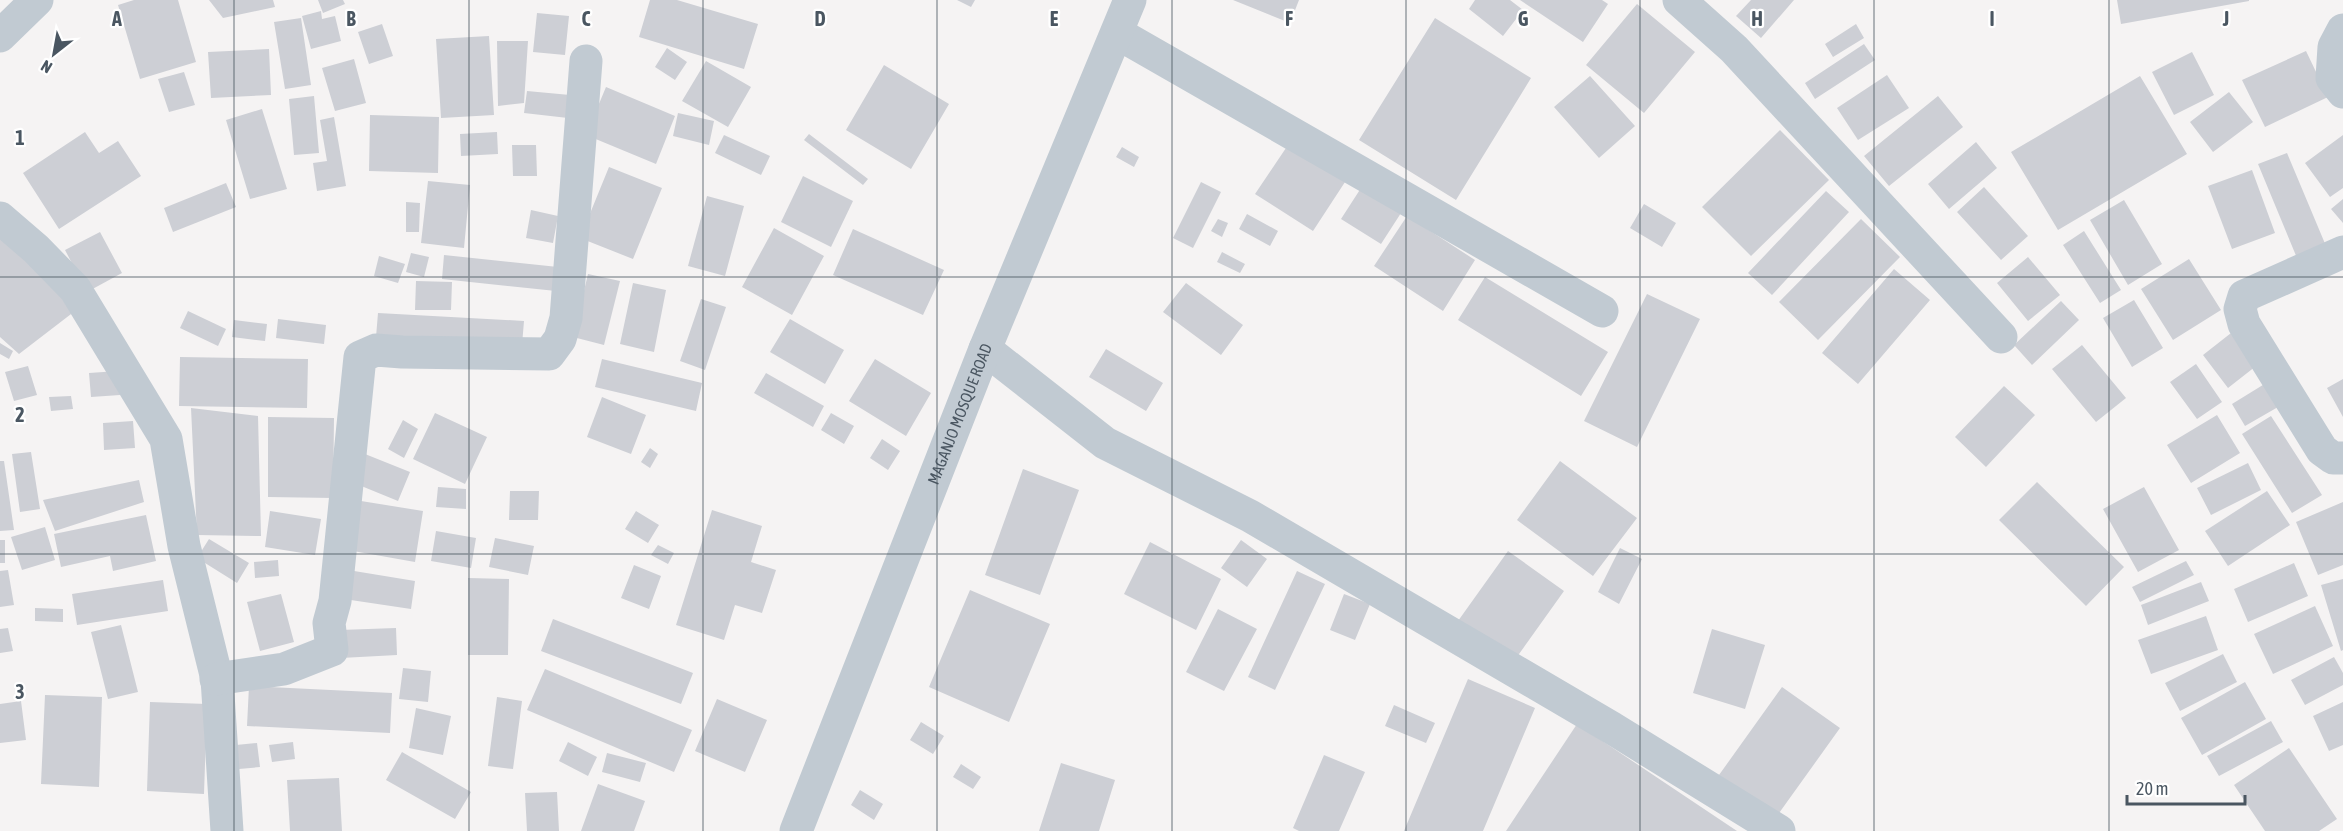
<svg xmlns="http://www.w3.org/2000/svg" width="2343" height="831" viewBox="0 0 2343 831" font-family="'Asap Condensed',sans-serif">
	<rect width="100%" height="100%" fill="#f5f3f3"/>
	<path fill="#cdcfd5" d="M134,0H178L196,62L140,79L118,5Z
		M209,0H273L275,7L223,18Z
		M318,0H343L345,4L323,13Z
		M650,0H677L758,24L744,69L639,37Z
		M957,0H975L971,7Z
		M1233,0H1299L1290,23Z
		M1475,0H1510L1523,10L1503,36L1469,9Z
		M1520,0H1602L1608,4L1583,42Z
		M1751,0H1794L1761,38L1736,16Z
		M2117,0H2249V1L2121,24Z
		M1637,4L1695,52L1644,113L1586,65Z
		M321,11L322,19L335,16L341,41L311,49L302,16Z
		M537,13L569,16L565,55L533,52Z
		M301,18L311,85L285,89L274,22Z
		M1435,18L1531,78L1456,200L1359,140Z
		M382,24L393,56L369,64L358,32Z
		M1856,24L1864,38L1833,57L1825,44Z
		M489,36L494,115L441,118L436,39Z
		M497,41H528L524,103L498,106Z
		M1864,44L1875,60L1815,99L1805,83Z
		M667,48L687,62L675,80L655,67Z
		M269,49L271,95L211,98L208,52Z
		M2306,51L2328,97L2265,127L2242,80Z
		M2192,52L2214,95L2174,115L2152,72Z
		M354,59L366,103L335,111L322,68Z
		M706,61L751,87L728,127L682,101Z
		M884,65L949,104L911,169L846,130Z
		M184,72L195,105L169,112L158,79Z
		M1887,75L1909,108L1858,140L1837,108Z
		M1590,76L1635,126L1599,158L1554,107Z
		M2140,76L2187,154L2058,230L2011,152Z
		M606,87L675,116L656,164L586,135Z
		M527,91L570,95L568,118L524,113Z
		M2229,92L2253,122L2213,152L2190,122Z
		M314,96L319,153L294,155L289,99Z
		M1938,96L1963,127L1889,186L1864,156Z
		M262,109L287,189L250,199L226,120Z
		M678,113L714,121L709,145L673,136Z
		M370,115L439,117L438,173L369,171Z
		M334,117L346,186L317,191L313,163L327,161L320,120Z
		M1780,130L1829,180L1751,256L1702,207Z
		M85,132L99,153L118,141L141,176L59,229L23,173Z
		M497,132L498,154L461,156L460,134Z
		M809,134L868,179L863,185L804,140Z
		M724,135L770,156L761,175L715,153Z
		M2343,135V188L2330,197L2305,163Z
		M1976,142L1997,168L1949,209L1928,184Z
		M512,145H536L537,176H513Z
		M1288,145L1345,182L1313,231L1255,194Z
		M1122,147L1139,157L1134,167L1116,157Z
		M2287,153L2326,246L2297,258L2258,164Z
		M609,167L662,188L633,259L580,238Z
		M2252,170L2275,233L2232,249L2208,186Z
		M803,176L853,201L831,247L781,222Z
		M428,181L470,185L464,248L421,243Z
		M1201,182L1221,192L1193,248L1173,238Z
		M226,183L236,207L173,232L164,208Z
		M1984,187L2028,236L2001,260L1957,212Z
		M1361,188L1401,213L1381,244L1341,219Z
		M1826,191L1849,212L1772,295L1748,273Z
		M707,196L744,206L725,276L688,266Z
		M2343,199V223L2331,209Z
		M2124,200L2162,264L2128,285L2090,220Z
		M406,202L420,203L419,232H406Z
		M1644,204L1676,223L1662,247L1630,228Z
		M531,210L558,216L553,243L526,238Z
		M1247,214L1278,231L1270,246L1239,229Z
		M1407,216L1475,260L1443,311L1374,266Z
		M1218,219L1228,223L1222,237L1211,231Z
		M1861,219L1900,257L1818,340L1779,302Z
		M774,228L824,256L792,315L742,287Z
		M853,229L944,270L923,315L833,275Z
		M2084,231L2121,290L2100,303L2063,245Z
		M0,232L75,311L19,354L0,337Z
		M100,232L122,273L87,292L65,250Z
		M1222,252L1245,264L1240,273L1217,262Z
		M411,253L429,257L424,277L406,272Z
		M444,255L558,267L556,291L442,279Z
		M379,256L405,264L398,283L374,276Z
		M2028,257L2060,295L2028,321L1997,283Z
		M2189,259L2221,310L2173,340L2141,289Z
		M1894,269L1930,300L1858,384L1822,353Z
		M588,274L620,281L604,345L573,337Z
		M1485,277L1608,352L1581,396L1458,320Z
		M416,281L452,282L451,310H415Z
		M633,283L666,290L654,352L620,344Z
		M1186,283L1243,325L1221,355L1163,312Z
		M1647,294L1700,319L1637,447L1584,421Z
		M701,299L726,307L705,370L680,361Z
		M2134,300L2163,348L2132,367L2103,318Z
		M2061,301L2079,320L2032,365L2014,345Z
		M188,311L226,329L218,346L180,328Z
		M378,313L524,321L522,345L376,337Z
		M278,319L326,325L324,344L276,338Z
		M790,319L844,350L825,384L770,352Z
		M234,320L267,324L265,341L232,337Z
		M2240,326L2265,359L2228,388L2203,355Z
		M0,343L13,351L9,359L0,354Z
		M2082,345L2126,398L2096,422L2052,369Z
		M1106,349L1163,383L1146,411L1089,377Z
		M180,357L308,359L307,408L179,406Z
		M602,359L702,383L696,411L595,387Z
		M875,359L931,393L906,436L849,401Z
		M2196,364L2222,402L2197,419L2170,382Z
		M28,366L37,395L14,401L5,372Z
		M118,371L120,395L91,397L89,373Z
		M766,373L824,406L813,427L754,393Z
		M2343,379V417L2327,388Z
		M2271,380L2285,403L2245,426L2232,404Z
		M2004,386L2035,415L1986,467L1955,437Z
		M71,396L73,409L51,411L49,397Z
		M602,397L646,415L631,454L587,437Z
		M191,408L258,416L261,536L197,535Z
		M435,413L487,437L465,484L413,459Z
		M831,413L854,426L844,444L821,430Z
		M2217,415L2240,453L2191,483L2167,445Z
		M2271,416L2322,495L2292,513L2242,434Z
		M268,417L334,418L333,498L268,497Z
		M403,420L418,429L404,458L388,449Z
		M133,421L135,448L104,450L103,423Z
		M882,439L900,451L888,470L870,458Z
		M650,448L658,454L650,468L641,462Z
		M31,452L40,509L20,512L12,454Z
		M365,454L410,472L398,501L354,483Z
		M0,461H4L14,530L0,531Z
		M1560,461L1637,518L1593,576L1517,520Z
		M2248,463L2261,490L2211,515L2197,488Z
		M1023,469L1079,490L1040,595L985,575Z
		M139,480L144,502L55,531L43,500Z
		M2037,482L2124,567L2086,606L1999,520Z
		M438,487L466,489V509L436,507Z
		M2144,487L2179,550L2138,572L2103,509Z
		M510,491H539L538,520H509Z
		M2267,491L2290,525L2228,566L2205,531Z
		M361,501L423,511L415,562L353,551Z
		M2343,502V565L2318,575L2296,522Z
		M712,510L762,526L751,562L776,570L762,613L735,605L724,640L676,625Z
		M270,511L321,519L315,555L265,547Z
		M636,511L659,525L648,543L625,529Z
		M146,515L156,561L113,571L110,556L61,567L54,534Z
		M45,527L55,560L22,570L11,537Z
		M436,531L476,538L471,568L431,561Z
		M495,538L534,546L528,575L489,567Z
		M209,539L249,563L237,583L197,558Z
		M0,540H5V563H0Z
		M1241,540L1267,559L1247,587L1221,568Z
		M1150,542L1221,579L1196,630L1124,594Z
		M658,545L674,553L668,564L651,555Z
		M1620,548L1642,559L1619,604L1598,592Z
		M1508,551L1564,591L1514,661L1458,621Z
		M278,560L279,576L255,578L254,562Z
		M2186,561L2194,575L2140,602L2132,587Z
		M2294,563L2308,596L2248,622L2234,589Z
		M634,565L661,576L649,609L621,598Z
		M8,570L14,605L0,607V571Z
		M348,570L415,581L411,609L344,599Z
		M1297,571L1325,584L1275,690L1248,677Z
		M468,578L509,579L508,655H468Z
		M2343,579V650L2341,651L2321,585Z
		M163,580L168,611L77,625L72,594Z
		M2201,582L2209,601L2148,625L2141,605Z
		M970,590L1050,624L1009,722L929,687Z
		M281,594L294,642L260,651L247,602Z
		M1344,594L1370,604L1355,640L1330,630Z
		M2315,606L2333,646L2273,674L2254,634Z
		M35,608L63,609V622L35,621Z
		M1218,609L1257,629L1224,691L1186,672Z
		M2206,616L2218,650L2151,674L2138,640Z
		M553,619L693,673L681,704L541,651Z
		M121,625L138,692L108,699L91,632Z
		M8,628L13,651L0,653V629Z
		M396,628L397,655L341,658L340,630Z
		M1712,629L1765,645L1745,709L1693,693Z
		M2223,654L2237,682L2180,711L2165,683Z
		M2334,657L2343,673V685L2305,705L2291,680Z
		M403,668L431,671L428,702L399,699Z
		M545,669L692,730L674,772L527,710Z
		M1468,679L1535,708L1483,831H1404Z
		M2245,682L2266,719L2202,755L2181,718Z
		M249,686L392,693L390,733L247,726Z
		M1782,687L1840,728L1777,816L1719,775Z
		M45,695L102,697L99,787L41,784Z
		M497,697L522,701L513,769L488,766Z
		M717,699L767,720L745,772L695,751Z
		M21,701L26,740L0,743V704Z
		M150,702L207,704L204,794L147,791Z
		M2343,702V745L2329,751L2313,716Z
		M1394,705L1435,723L1426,743L1385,726Z
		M416,708L451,716L443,755L409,748Z
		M2271,721L2283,742L2219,776L2207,756Z
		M921,722L944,736L933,754L910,740Z
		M1577,724L1737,831H1506Z
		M293,742L295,759L272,762L269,745Z
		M568,742L597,757L588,776L559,761Z
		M257,743L260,767L239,769L236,745Z
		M2289,748L2337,819L2319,831H2265L2234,785Z
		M402,752L471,792L455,819L386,780Z
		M607,753L646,763L640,782L602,772Z
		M1324,755L1365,772L1339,831H1299L1293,828Z
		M1061,763L1115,780L1099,831H1039Z
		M961,764L981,777L973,789L953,777Z
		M339,778L342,831H290L287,780Z
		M598,784L645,801L634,831H581Z
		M860,790L883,804L874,820L851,805Z
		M557,792L559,831H527L525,793Z"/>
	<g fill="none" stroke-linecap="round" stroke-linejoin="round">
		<g stroke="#c1cad2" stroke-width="33">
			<path d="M1679,0L1734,49L2001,337"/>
			<path d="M2343,30L2334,47L2332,78L2343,92"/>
			<path d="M1117,33L1602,311"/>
			<path d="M0,36L37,0"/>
			<path d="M0,218L36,249L75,289L166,439L184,546L217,679L227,831"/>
			<path d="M2343,252L2244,296L2240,309L2244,324L2322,450L2333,458H2343"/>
			<path d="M985,349L1105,443L1250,516L1612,728L1779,831"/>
			<path d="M216,679L284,669L332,650L329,623L335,601L360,357L376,350L402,352L549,354L560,339L566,318L586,61"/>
			<path id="s1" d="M796,831L985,349L1130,0"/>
		</g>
	</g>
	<path fill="none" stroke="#4a5661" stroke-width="1.5" stroke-opacity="0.55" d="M234,0V831M469,0V831M703,0V831M937,0V831M1172,0V831M1406,0V831M1640,0V831M1874,0V831M2109,0V831M0,277H2343M0,554H2343"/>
	<g text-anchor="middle" stroke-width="4.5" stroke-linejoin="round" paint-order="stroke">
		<g font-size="16" fill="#4a5661" stroke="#fff">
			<text dy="6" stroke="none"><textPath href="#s1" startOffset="448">MAGANJO MOSQUE ROAD</textPath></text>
		</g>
	</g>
	<g font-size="20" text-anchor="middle" font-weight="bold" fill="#4a5661" stroke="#fff" stroke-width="4.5" stroke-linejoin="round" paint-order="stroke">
		<text x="117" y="26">A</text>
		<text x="351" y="26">B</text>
		<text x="586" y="26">C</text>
		<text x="820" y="26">D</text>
		<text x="1054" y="26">E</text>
		<text x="1289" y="26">F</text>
		<text x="1523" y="26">G</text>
		<text x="1757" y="26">H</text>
		<text x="1992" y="26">I</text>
		<text x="2226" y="26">J</text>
		<text x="20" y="145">1</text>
		<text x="20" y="422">2</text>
		<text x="20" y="699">3</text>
	</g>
	<g transform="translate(54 54) rotate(211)" stroke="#ffffff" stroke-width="4.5" paint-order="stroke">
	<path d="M0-4.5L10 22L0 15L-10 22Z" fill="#4a5661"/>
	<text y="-9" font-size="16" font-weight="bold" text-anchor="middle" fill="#4a5661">N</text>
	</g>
	<path d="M2127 795v9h118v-9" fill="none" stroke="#4a5661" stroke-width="3"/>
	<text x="2136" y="795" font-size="18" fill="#4a5661" stroke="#ffffff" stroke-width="4.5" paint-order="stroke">20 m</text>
</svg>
